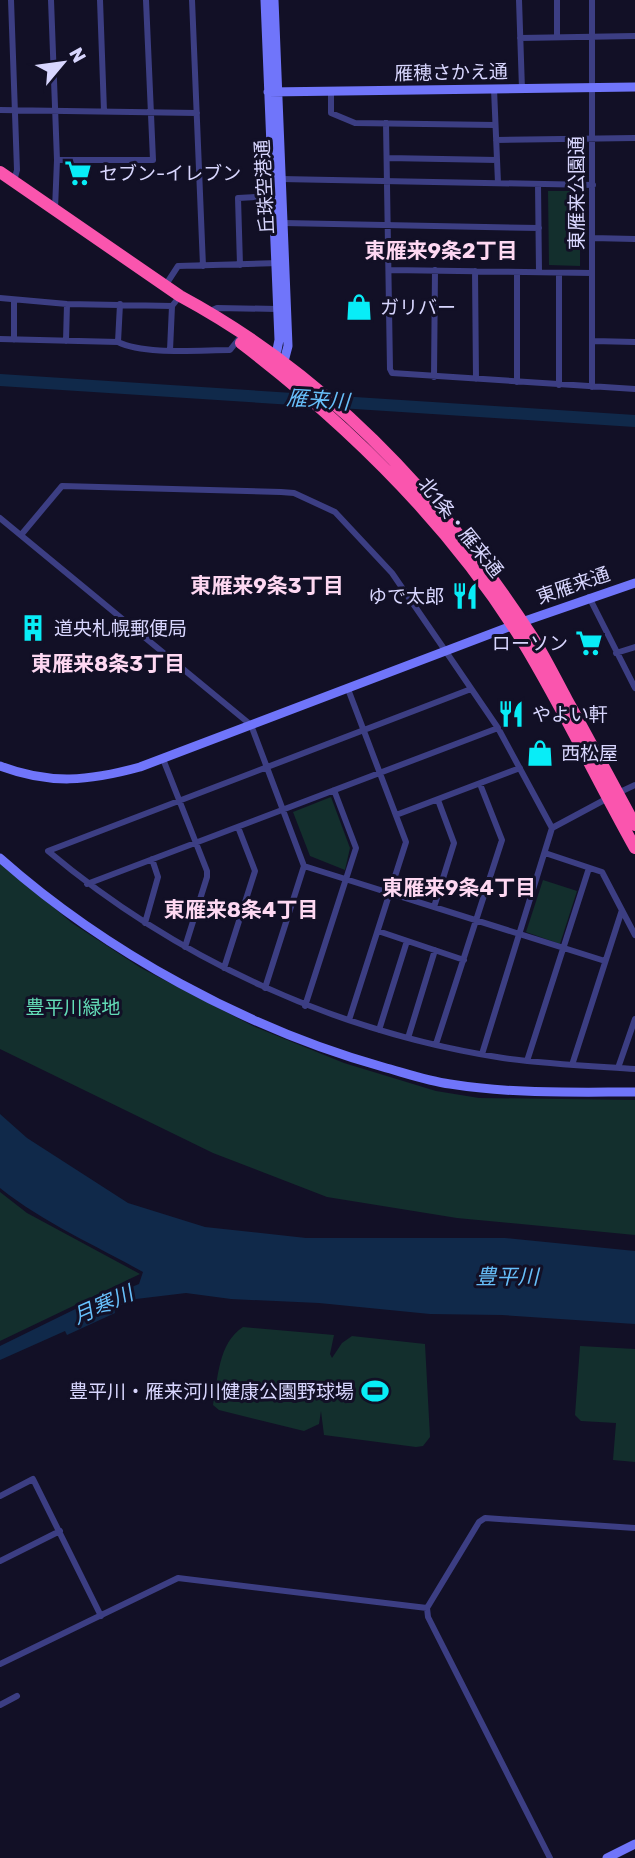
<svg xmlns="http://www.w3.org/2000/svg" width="635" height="1858" viewBox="0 0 635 1858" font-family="Rubik,'Noto Sans JP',sans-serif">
	<rect width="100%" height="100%" fill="#121026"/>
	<path fill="#132f2d" d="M548,191H580V266L549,265Z
		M331,797L350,848L345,870L310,856L293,812Z
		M0,862L72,923L141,968L253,1026L344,1063L436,1091L479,1098L635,1100V1235L457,1218L327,1197L213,1153L0,1049Z
		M543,880L577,891L560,944L526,932Z
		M0,1192L27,1213L140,1274L0,1341Z
		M243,1327L334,1335L330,1354L332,1358L342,1343L352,1336L425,1344L430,1437L423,1446L416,1447L324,1435L321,1411L319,1424L304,1431L219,1410L213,1405C218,1379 218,1343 243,1327Z
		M580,1346L635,1349V1462L613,1460L616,1423L581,1421L575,1415Z"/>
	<path fill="#10294a" d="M0,1114L27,1138L128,1203L205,1227L306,1238H505L635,1251V1324L502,1315L430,1314L319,1303L231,1299L186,1293L136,1299L114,1308L115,1313L67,1335L65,1331L0,1360V1346L108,1293L115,1294L139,1284L143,1272C95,1245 44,1223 0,1188Z"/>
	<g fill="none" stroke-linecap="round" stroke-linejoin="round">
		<path stroke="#10294a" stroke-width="12" d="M0,380L635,421"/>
		<path stroke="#3c3e83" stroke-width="6" d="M11,0L17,170L14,181
			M51,0L57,160L55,209
			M100,0L104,111
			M192,0L203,266
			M519,0L522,89
			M557,0V37
			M520,38L635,36
			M494,89L498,183
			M331,91V113L355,123L495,125
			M0,110L197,113
			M386,123L390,369L392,373L635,389
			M496,140L635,138
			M387,158L497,160
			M57,160H153L146,0
			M281,179L593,185
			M538,184L539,272
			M283,223L539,228
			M592,238L635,239
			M240,265L238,198L277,196
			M390,270L592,273
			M475,271L476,379
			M165,286L178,266L279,263
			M0,298L67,304L172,306L180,296
			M208,312L217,308L277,309
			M0,339L118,342C144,355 199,350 230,350L238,340
			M14,340V301
			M66,341L67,304
			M593,341L635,342
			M118,342L120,304
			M170,350L172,306
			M434,377L435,270
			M517,382V272
			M559,385V273
			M592,387V0
			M0,518L251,725L304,866L265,988
			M21,535L62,486L281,492L294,493L335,512L392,573L451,659L498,728L552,828L482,1054
			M589,597L635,688
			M616,653L635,647
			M348,689L406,842L349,1020
			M471,689L48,851C178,960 336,1032 503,1058C546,1064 591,1066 635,1069
			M163,759L207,871V877L185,947
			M618,793L635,785
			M396,815L520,768
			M552,828L608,798
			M545,853L602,872L635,935
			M304,866L605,961
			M87,884L498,728
			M434,907L454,843L438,800
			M145,923L158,877L152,859
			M378,931L464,960
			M224,968L255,871L238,827
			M305,1006L356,848L334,790
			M379,1030L407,941
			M408,1038L435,950
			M436,1044L502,840L480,784
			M527,1061L589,868
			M572,1065L622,910
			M618,1068L635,1019
			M0,1496L33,1479L101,1616
			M0,1561L60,1531
			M0,1664L178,1578L427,1608
			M0,1705L17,1696
			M550,1858L428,1617L427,1608L479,1522L485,1518L635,1528"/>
		<path stroke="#7075fa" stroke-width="9" d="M265,0L279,340L277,350L272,358
			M274,0L288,346L283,365
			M268,92L635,87
			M0,766C50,785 89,781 140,767L522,622L635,583
			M0,858C106,952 247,1029 383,1067C405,1073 428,1081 450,1084C512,1094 573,1092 635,1092
			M607,1858L635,1844"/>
		<path stroke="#fa55ae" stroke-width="12" d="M0,172L180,296C325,374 441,497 531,635C544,655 555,678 567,700C590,741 612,783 635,825
			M241,343C351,427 450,524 523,642C563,708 597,780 635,848"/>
	</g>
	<defs>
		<symbol id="supermarket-bare" viewBox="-9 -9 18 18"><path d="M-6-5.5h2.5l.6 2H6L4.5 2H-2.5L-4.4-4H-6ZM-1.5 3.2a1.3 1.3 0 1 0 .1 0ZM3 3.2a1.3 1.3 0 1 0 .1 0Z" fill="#08edf7" stroke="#121026" stroke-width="2.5" paint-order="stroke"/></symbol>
		<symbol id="shop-bare" viewBox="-9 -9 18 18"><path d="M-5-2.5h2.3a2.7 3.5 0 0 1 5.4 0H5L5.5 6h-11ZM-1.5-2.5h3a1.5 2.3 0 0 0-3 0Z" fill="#08edf7" stroke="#121026" stroke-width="2.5" paint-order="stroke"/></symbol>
		<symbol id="restaurant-bare" viewBox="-9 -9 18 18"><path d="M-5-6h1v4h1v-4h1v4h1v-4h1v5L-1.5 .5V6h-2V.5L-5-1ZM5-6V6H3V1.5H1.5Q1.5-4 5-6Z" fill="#08edf7" stroke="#121026" stroke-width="2.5" paint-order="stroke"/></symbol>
		<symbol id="building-bare" viewBox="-9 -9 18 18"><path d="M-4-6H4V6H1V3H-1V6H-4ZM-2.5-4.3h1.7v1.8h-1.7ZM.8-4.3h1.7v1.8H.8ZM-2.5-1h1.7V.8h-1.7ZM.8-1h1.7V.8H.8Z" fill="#08edf7" stroke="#121026" stroke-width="2.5" paint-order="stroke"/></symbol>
		<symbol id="stadium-bare" viewBox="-9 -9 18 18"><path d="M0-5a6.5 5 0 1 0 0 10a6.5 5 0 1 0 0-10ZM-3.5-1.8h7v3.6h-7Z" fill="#08edf7" stroke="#121026" stroke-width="2.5" paint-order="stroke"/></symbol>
	</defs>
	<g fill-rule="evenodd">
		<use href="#supermarket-bare" x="59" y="154" width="38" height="38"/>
		<use href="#shop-bare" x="340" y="288" width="38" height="38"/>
		<use href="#restaurant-bare" x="446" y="577" width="38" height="38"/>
		<use href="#building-bare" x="14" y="609" width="38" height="38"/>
		<use href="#supermarket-bare" x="570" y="624" width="38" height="38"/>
		<use href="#restaurant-bare" x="492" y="695" width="38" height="38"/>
		<use href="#shop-bare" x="521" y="734" width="38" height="38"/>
		<use href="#stadium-bare" x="356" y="1372" width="38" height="38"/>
	</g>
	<g text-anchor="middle" stroke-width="6" stroke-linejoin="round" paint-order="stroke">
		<g font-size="19" fill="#d8d6fe" stroke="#121026">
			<text transform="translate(451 72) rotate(-1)" y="7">雁穂さかえ通</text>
			<text transform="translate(264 187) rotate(-93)" y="7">丘珠空港通</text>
			<text transform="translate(576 193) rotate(-90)" y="7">東雁来公園通</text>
			<text transform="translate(461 527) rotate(51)" y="7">北1条・雁来通</text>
			<text transform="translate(573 585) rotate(-19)" y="7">東雁来通</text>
		</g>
		<g font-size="19" fill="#d8d6fe" stroke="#121026" text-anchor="start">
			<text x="99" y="180">セブン-イレブン</text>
			<text x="380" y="314">ガリバー</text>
			<text x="444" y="603" text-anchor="end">ゆで太郎</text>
			<text x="54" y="635">道央札幌郵便局</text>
			<text x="568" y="650" text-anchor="end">ローソン</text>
			<text x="532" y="721">やよい軒</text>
			<text x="561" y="760">西松屋</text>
			<text x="354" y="1398" text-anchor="end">豊平川・雁来河川健康公園野球場</text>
		</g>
		<g font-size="19" fill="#63dcb7" stroke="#121026">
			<text x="73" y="1014">豊平川緑地</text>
		</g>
		<g font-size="21" font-weight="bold" fill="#fed8f2" stroke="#121026">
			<text x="441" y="258">東雁来9条2丁目</text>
			<text x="267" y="593">東雁来9条3丁目</text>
			<text x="108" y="671">東雁来8条3丁目</text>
			<text x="459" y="895">東雁来9条4丁目</text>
			<text x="241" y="917">東雁来8条4丁目</text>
		</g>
		<g font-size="21" font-style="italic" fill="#67bffa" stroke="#121026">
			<text transform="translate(318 400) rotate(4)" y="7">雁来川</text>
			<text x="507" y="1284">豊平川</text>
			<text transform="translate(103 1305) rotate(-24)" y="7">月寒川</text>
		</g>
	</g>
	<g transform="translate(63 63) rotate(61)" stroke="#121026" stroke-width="5" paint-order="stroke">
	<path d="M0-5L12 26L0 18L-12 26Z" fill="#d8d6fe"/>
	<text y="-10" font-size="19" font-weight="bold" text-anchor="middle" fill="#d8d6fe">N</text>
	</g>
</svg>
